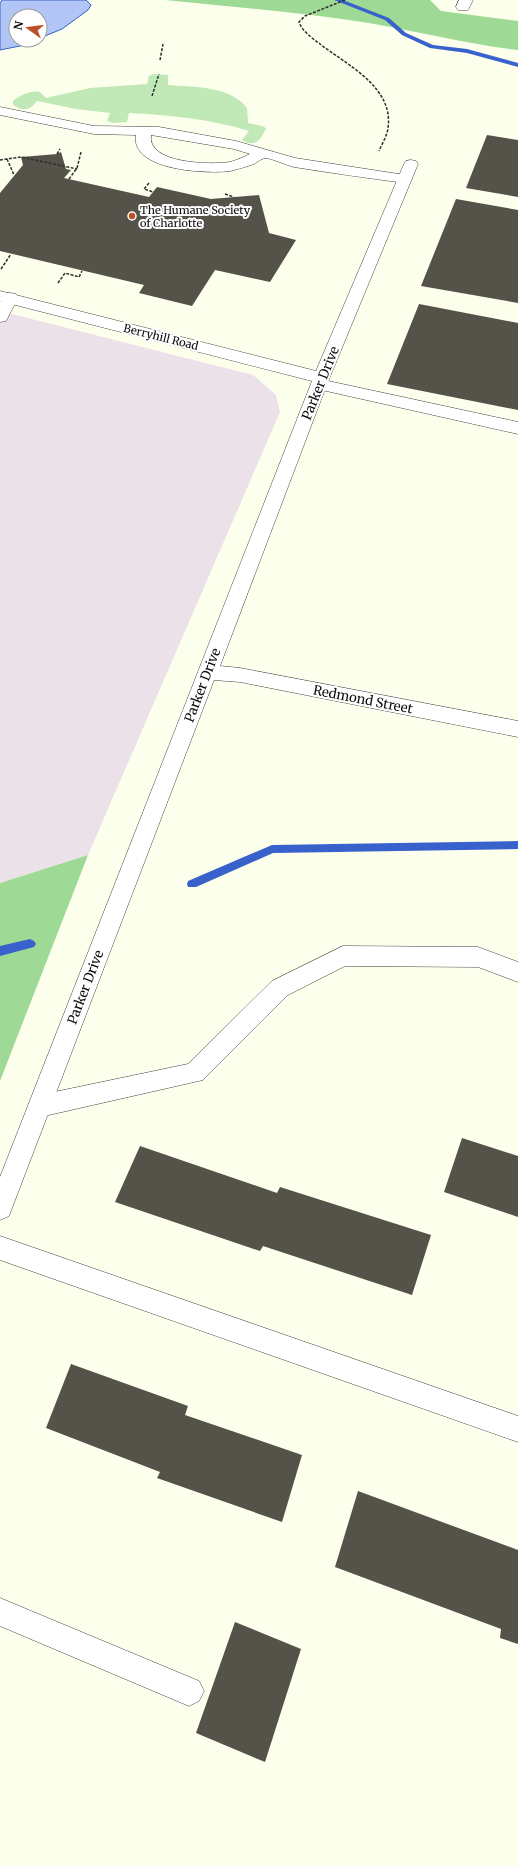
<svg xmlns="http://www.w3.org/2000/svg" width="518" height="1866" viewBox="0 0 518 1866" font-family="Merriweather,serif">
	<rect width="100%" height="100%" fill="#fcffec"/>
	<path fill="#ebe1e9" d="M0,311L253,375L276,395L280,412L88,855L0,883Z"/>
	<path fill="#c0e9b7" d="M153,74L168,75V85C193,87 231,86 247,108L248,123L262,126L266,128C261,140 255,148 242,140L249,131C210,119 170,115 129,113L127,122L113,123L107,121L110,113L76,109L37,101C30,110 24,112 13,105V101C21,95 30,90 40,92L46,98L90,88L147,84L149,76Z"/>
	<path fill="#9ed996" d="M165,0H430L441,11L518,21V50C468,44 419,32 369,23C301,12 233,7 165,0Z
		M88,855L0,1081V883Z"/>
	<path fill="#b2c6f6" stroke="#3961cc" d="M2,0H86L91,5L88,10L62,29L40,38V16H16V40H36L25,45L0,50V3Z"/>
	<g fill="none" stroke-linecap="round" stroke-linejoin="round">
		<path fill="#3961cc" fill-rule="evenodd" d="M334,0H343L389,18L406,33L433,45L467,49L518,63V67L467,53L430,48L402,35L385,20Z
			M518,841V849L273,853L196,887H188L187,884L188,881L272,845Z
			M30,939L34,941L36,944L34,947L0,956V946Z"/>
	</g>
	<path fill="#555249" d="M487,135L518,140V197L466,188Z
		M61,152L66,169L71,170L64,178L149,197L157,187L211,199L259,195L269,233L296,240L270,282L215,270L192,306L139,293L144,285L0,251V193L23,165L21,157L57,154Z
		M456,199L518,210V303L421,286Z
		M419,304L518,323V410L387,384Z
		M462,1138L518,1156V1217L444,1192Z
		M140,1146L277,1193L280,1187L431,1235L412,1295L263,1246L260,1251L115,1202Z
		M71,1364L188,1406L185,1415L302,1455L282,1522L157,1478L160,1472L46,1428Z
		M358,1491L518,1550V1644L500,1638L501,1629L335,1567Z
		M235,1622L301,1649L265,1762L196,1733Z"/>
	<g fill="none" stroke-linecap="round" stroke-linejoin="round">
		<defs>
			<path id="service" d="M0,107L94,126L159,127L236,141L295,158L405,175L410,176L412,179L410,182L405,183C368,178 331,173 294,167C286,165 271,158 265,158C261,159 257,162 254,164C246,167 238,169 230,171C208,174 130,171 136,135L94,134L0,115ZM151,135L234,149L250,154C244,157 237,160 230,162C211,165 146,164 151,135Z
				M10,293L16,294L18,298L6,321L0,322V302L4,294Z
				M319,379L518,422V434L313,388L311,384L313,380Z
				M343,946L478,947L518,962V982L478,967L345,966L288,995L203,1080L40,1117L32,1114L28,1106L32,1098L40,1095L188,1064L272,981Z
				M0,1236L518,1416V1442L0,1260Z
				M0,1598L199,1681L204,1691L199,1701L189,1706L0,1626Z"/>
			<path id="minor" d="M459,0H473L468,10H458L456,7Z
				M411,160L416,161L418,164L327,384L220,666L240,668L518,721V737L240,682L214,680L12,1208L9,1216L0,1220V1177L312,381L0,301V291L316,371L404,164L406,161Z"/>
		</defs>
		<use href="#service" stroke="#404040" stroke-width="1"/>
		<use href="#minor" stroke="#404040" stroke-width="1"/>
		<path stroke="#2f2f2f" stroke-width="1.5" stroke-dasharray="3 1.5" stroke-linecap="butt" d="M345,0L305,16L299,22C302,31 312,38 320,44C347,65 394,87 388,128C387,136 382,144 379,151
			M160,60L163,44
			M152,96L159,74
			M57,154L60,149
			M7,159L14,175
			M0,160L21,157L77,169
			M69,179L77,168L81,152
			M149,183L144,189L153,192
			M225,194L234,197
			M1,269L11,254
			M58,283L65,273L79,277L82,271"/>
		<use href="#service" fill="#fff" fill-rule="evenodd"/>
		<use href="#minor" fill="#fff" fill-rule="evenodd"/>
	</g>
	<circle fill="#bb5026" stroke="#fff" stroke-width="1.5" cx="132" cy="216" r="4"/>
	<g text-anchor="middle" stroke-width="4" stroke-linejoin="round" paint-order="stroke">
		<g font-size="11" fill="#0d0d0d" stroke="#fff" text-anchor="start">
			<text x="140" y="214">The Humane Society<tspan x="140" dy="13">of Charlotte</tspan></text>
		</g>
		<g font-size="11" fill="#0d0d0d" stroke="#fff">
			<text transform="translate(161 337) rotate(14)" y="4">Berryhill Road</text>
		</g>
		<g font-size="13" fill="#0d0d0d" stroke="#fff">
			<text transform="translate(320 383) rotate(-68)" y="5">Parker Drive</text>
			<text transform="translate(202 685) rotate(-69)" y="5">Parker Drive</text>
			<text transform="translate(363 699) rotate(11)" y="5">Redmond Street</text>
			<text transform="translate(85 987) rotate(-69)" y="5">Parker Drive</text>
		</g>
	</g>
	<g transform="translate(28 28) rotate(284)"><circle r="19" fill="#ffffff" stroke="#9e9e9e"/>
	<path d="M0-3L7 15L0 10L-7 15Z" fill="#bb5026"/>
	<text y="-6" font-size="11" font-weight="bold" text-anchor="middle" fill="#0d0d0d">N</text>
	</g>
</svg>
